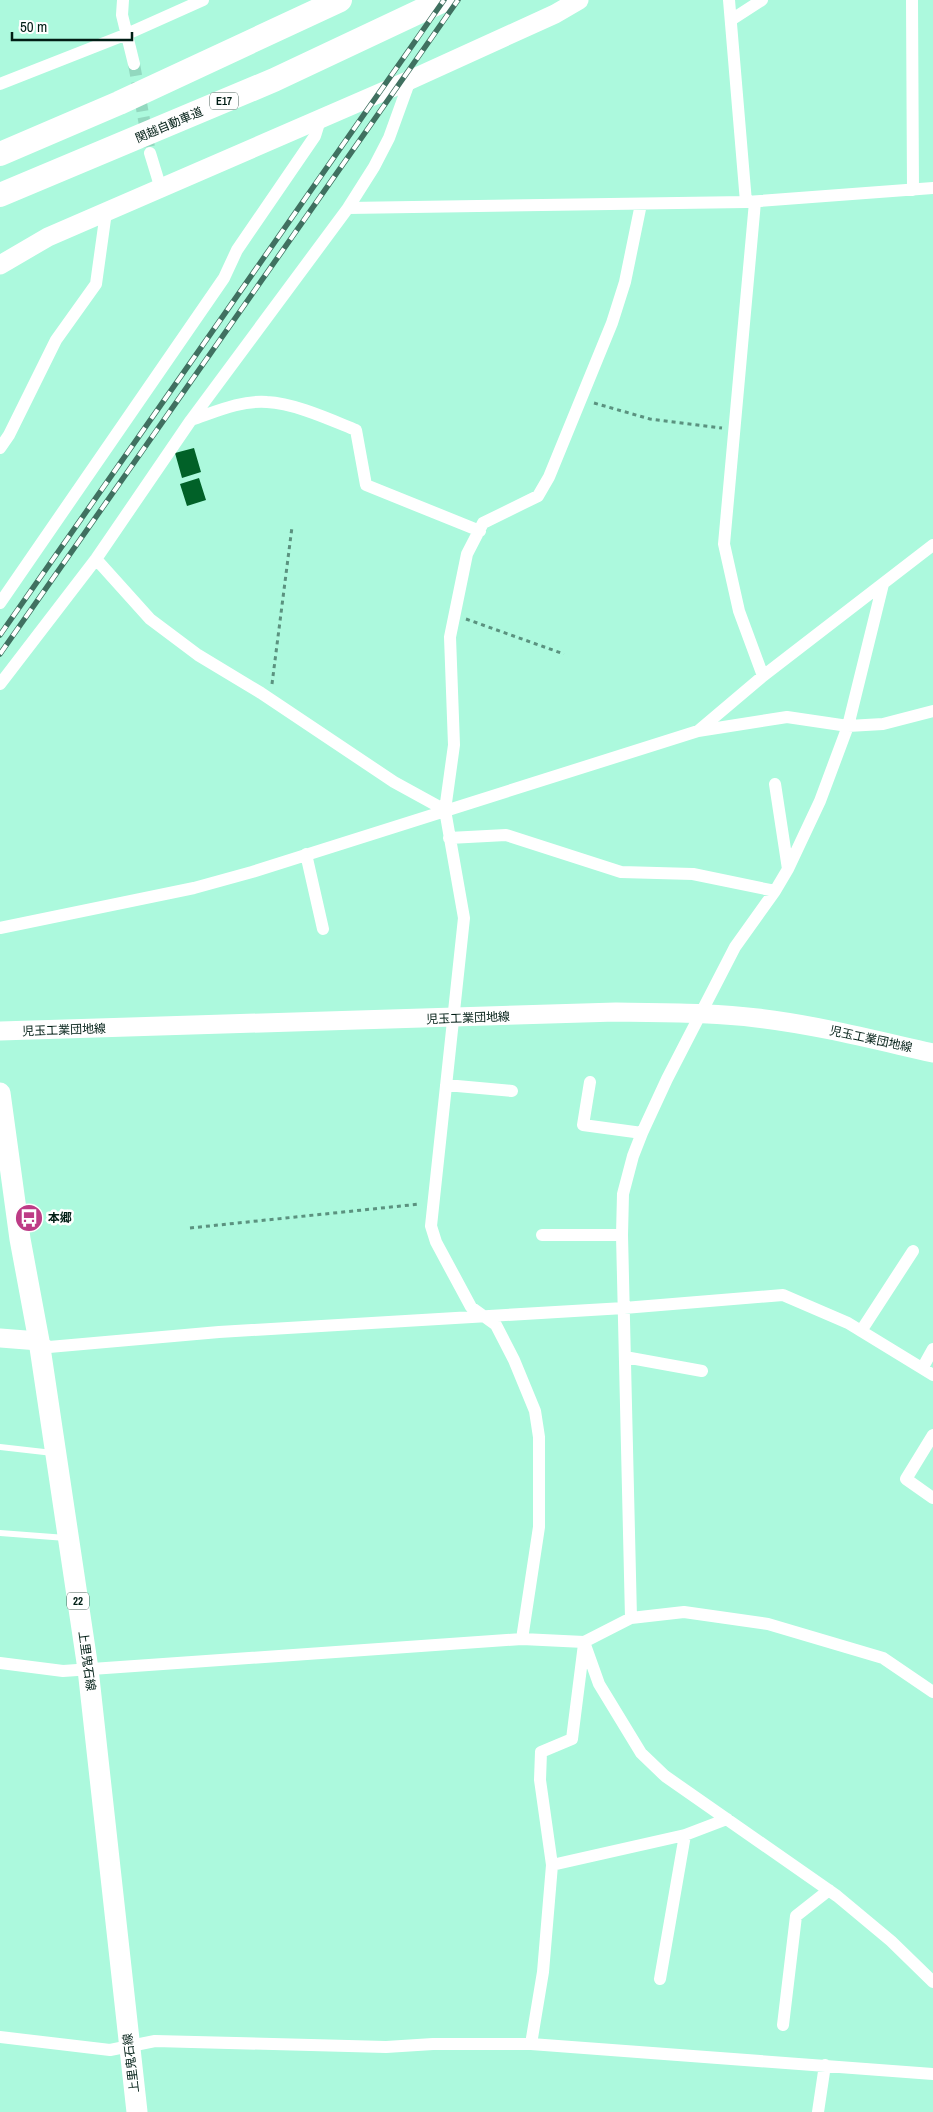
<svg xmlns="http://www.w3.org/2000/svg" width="933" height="2112" viewBox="0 0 933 2112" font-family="'Archivo Narrow','Noto Sans JP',sans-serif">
	<rect width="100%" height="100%" fill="#acf9dd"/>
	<path fill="#016128" d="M194,448L201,472L182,478L175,453Z
		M199,478L206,500L187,506L180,484Z"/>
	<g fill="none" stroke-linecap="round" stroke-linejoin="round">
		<path stroke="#92d8bf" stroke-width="12" stroke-dasharray="12 6" stroke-linecap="butt" d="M134,64L150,153"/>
		<path stroke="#5b927f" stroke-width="3" stroke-dasharray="4 4" stroke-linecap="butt" d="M594,403L650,419L722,428
			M466,619L564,654
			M272,684L292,527
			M190,1228L420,1204"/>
		<path stroke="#fff" stroke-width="6" d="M0,1447L53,1453
			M0,1533L66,1538"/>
		<path stroke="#fff" stroke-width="12" d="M123,0L122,15L134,64
			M729,0L746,202
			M912,0L913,190
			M731,20L762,0
			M0,84L127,34L203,0
			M150,153L161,189
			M755,202L724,544L739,611L763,676
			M348,208L746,202L933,188
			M191,420C215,412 241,400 267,402C294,403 331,420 356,430L366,485L480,531
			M0,448L9,435L56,340L96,284L106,212
			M96,559L150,619L198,655L261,693L394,782L445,810
			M0,603L224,278L237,250L315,136L320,120
			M0,684L96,559L191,420L348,208L374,167L389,138L410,80
			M698,731L763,676L933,545
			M775,784L788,869
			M449,838L506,835L621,872L693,874L775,891
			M306,854L323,929
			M0,928L194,888L252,872L698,731L787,717L848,726L883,724L933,711
			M590,1082L583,1125L642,1133
			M446,1085L512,1091
			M542,1235H622
			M861,1331L913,1251
			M39,1341L49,1347L219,1332L624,1308L783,1295L848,1323L933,1375
			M625,1357L702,1371
			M923,1367L933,1349
			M933,1435L906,1479L933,1498
			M631,1618L622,1235L623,1194L633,1156L642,1133L667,1079L735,947L775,891L788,869L820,801L848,726L883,584
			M522,1639L539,1527V1437L535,1411L514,1360L496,1325L471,1307L436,1242L431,1226L464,918L445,810L454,745L450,637L467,554L483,523L538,496L549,477L612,323L625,282L641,204
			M584,1642L599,1684L641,1753L665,1776L837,1896L891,1941L933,1982
			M0,1663L63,1671L522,1639L584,1642L631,1618L684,1612L768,1624L883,1658L933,1692
			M552,1865L685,1835L727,1819
			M660,1979L685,1835
			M783,2025L796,1916L829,1890
			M0,2037L110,2050L155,2041L386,2047L433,2044H531L933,2074
			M531,2044L543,1972L552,1865L540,1780L541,1752L572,1739L584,1644
			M818,2112L825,2065"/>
		<path stroke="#fff" stroke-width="19" d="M0,265L48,237L410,80L555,14L579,0
			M0,1031L616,1012C663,1013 711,1012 757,1018C817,1025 875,1040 933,1053
			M0,1338L39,1341"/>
		<path stroke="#fff" stroke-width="21" d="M0,1093L20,1239L39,1341L88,1669L137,2112"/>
		<path stroke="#fff" stroke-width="24" d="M0,154L119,103L340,0
			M0,195L274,80L444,0"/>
		<defs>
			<path id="rail" d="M0,635L444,0
				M0,654L458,0"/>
		</defs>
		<use href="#rail" stroke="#407060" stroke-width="5.5"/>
		<use href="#rail" stroke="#fff" stroke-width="4" stroke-dasharray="11" stroke-linecap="butt"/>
	</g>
	<defs>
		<symbol id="bus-disc" viewBox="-11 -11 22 22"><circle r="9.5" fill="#bd3c86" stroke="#fff"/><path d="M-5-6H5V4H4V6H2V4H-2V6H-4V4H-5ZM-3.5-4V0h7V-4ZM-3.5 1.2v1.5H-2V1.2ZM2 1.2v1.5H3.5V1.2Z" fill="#fff"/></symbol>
	</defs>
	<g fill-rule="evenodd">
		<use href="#bus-disc" x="13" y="1202" width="32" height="32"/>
	</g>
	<g text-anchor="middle" stroke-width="5" stroke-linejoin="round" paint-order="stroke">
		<g fill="#fff" stroke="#4c625b" stroke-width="1">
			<rect x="210" y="92.5" width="28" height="17" rx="4"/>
			<rect x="67" y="1592.5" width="22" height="17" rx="4"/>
		</g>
		<g font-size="11" font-weight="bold" fill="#001e15">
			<text x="224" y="105">E17</text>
			<text x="78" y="1605">22</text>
		</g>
		<g font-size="12" fill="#001e15" stroke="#fff">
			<text transform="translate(169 125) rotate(-23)" y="4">関越自動車道</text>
			<text transform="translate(468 1018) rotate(-2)" y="4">児玉工業団地線</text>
			<text transform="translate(64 1030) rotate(-2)" y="4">児玉工業団地線</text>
			<text transform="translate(871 1039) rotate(12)" y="4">児玉工業団地線</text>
			<text transform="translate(87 1661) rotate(82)" y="4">上里鬼石線</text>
			<text transform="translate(131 2063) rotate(-97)" y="4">上里鬼石線</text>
		</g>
		<g font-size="12" font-weight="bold" fill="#001e15" stroke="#fff" text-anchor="start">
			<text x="48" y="1222">本郷</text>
		</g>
	</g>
	<path d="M12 32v8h120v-8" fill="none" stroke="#001e15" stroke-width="2.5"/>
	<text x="20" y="32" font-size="15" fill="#001e15" stroke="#ffffff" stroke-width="4" paint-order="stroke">50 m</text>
</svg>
